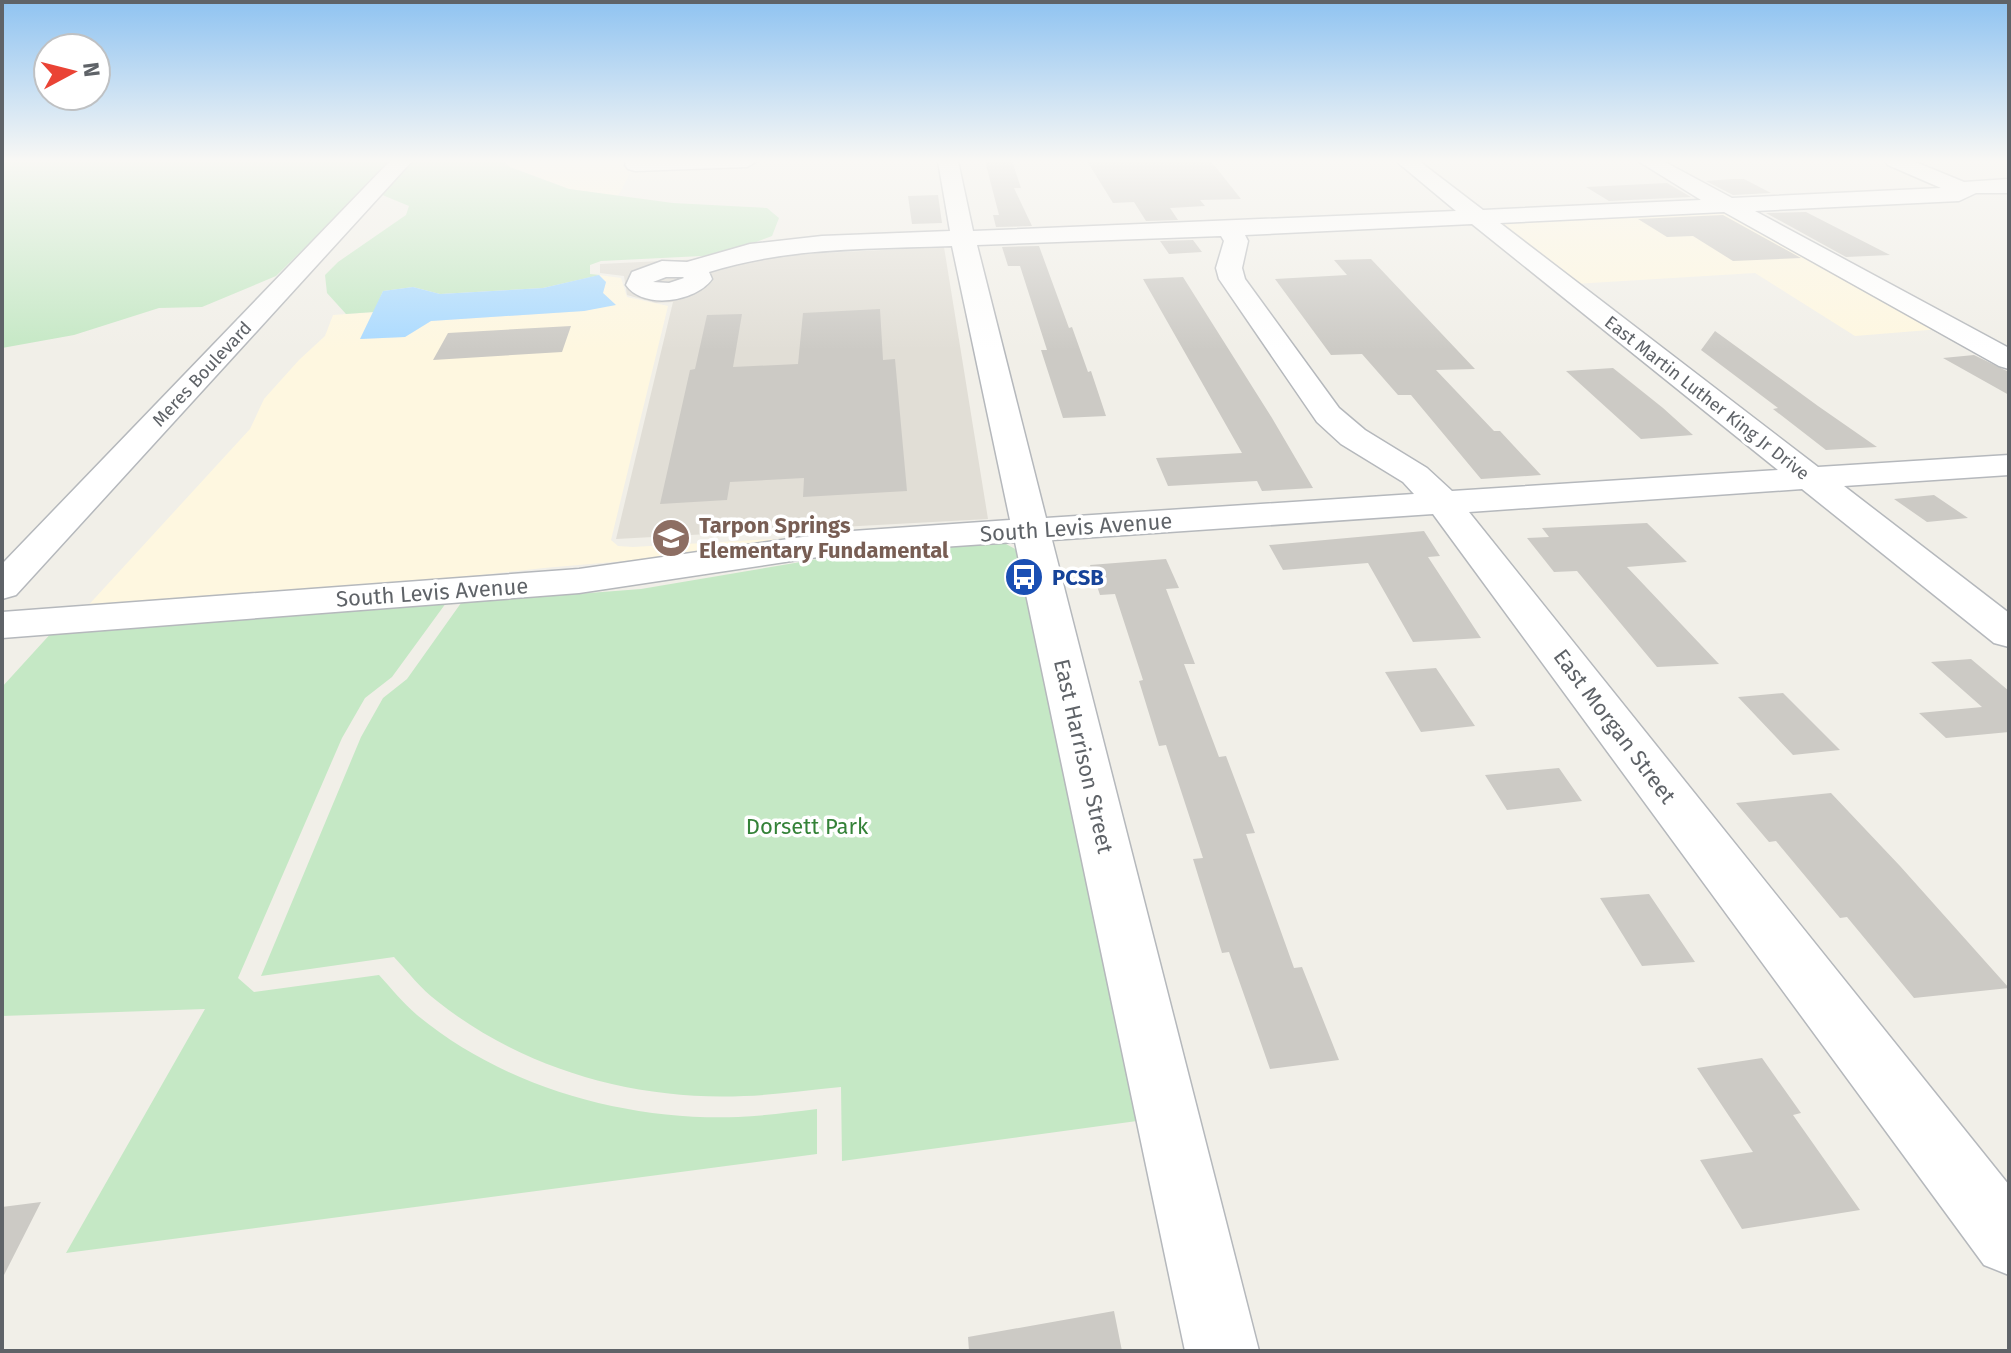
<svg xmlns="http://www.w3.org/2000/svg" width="2011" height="1353" viewBox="0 0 2011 1353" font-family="'Fira Sans',sans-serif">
	<rect width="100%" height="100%" fill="#f1efe8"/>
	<path fill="#fef7e0" d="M504,161H636L627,163L625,168H633L618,196L569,189L510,167Z
		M1723,208L1941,329L1855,336L1755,273L1574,284L1492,219Z
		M599,275L621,278L627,297L668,306L611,540L618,546L633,547L843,535L752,550L544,568L385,586L84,610L250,429L264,399L299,360L325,336L333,315L374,312L361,339L405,337L431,321L584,311L615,304L603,293L606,282Z"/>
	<path fill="#e1ded6" d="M944,247L988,519L616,539L673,302L656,303L627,295L624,276L600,273V264Z"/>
	<path fill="#c5e8c5" d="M2,161H393L276,276L202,307L159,308L74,335L2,348Z
		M411,161H504L510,167L569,189L673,203L767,208L779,218L772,236L722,255L601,261L590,265V274L600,275L543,288L440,294L413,287L383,291L374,312L346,314L327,293L325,275L338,262L406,215L409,206L380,194Z
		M988,544H1006L1017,550L1137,1121L842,1161L841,1087C808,1090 776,1095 744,1096C635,1101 522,1069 437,1001C421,989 408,972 394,957L261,976L361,737L383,698L407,679L461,603L641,589L836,556Z
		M446,603L392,677L365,698L342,738L238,978L254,992L379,975C391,988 403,1003 417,1015C504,1087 625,1121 738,1117C764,1116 791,1112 817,1109V1154L66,1253L205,1009L2,1016V687L54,630Z"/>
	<path fill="#aadaff" d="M599,275L606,282L603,293L616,305L584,311L431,321L405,337L360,339L383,291L413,287L440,294L543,288Z"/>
	<path fill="#cccac5" d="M985,161H1012L1021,188H1014L1032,226L996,227L993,215H999Z
		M1087,161H1211L1241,199L1200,200L1205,206L1170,208L1178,220L1146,221L1134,202L1113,203Z
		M1732,179H1744L1771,193L1733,195L1706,181Z
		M1667,183L1691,197L1609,201L1586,187Z
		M938,195L942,223L912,224L908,196Z
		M1806,212L1890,255L1846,257L1766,213Z
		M1723,215L1801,258L1733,261L1693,236L1667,237L1638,219Z
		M1193,240L1202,252L1169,254L1160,241Z
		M1039,246L1069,328L1072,327L1088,372L1091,371L1106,416L1063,418L1041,350H1047L1020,266H1008L1002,247Z
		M1371,259L1475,369L1436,370L1494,431H1500L1541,475L1481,479L1411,395H1398L1362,354L1331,355L1275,279L1347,275L1334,260Z
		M1183,277L1272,418L1313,488L1262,491L1257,481L1168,486L1156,458L1242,453L1143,279Z
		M880,309L883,360L895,359L907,491L803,497L804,478L730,482L727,500L660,504L690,370L695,369L707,315L742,314L733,367L798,364L803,313Z
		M571,326L562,352L433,360L448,333Z
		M1715,331L1818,406L1877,447L1826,450L1773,409L1778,408L1701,350Z
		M1974,355L2009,372V395L1943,358Z
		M1613,368L1663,408L1693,435L1641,439L1566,371Z
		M1934,495L1968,518L1927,522L1894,499Z
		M1647,523L1687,562L1627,567L1719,664L1657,667L1577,571L1554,572L1527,538L1549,537L1542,528Z
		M1424,531L1440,556L1428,557L1481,638L1413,642L1368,563L1283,570L1269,545Z
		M1166,559L1179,588L1166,589L1195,664H1184L1219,757L1226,756L1255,833L1246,834L1294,968L1302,967L1339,1060L1270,1069L1229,952L1222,953L1193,859L1203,858L1166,745L1159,746L1139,681L1143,680L1115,594L1100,595L1090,565Z
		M1971,659L2009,691V732L1946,738L1919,713L1982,707L1931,662Z
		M1436,668L1475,726L1421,732L1385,672Z
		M1783,693L1840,750L1793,755L1738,697Z
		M1559,768L1582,801L1507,810L1485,775Z
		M1831,793L1900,866L2009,988L1914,998L1847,917L1840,918L1776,841L1769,842L1736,803Z
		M1649,894L1695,962L1642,966L1600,898Z
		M1762,1058L1801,1113L1793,1115L1860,1210L1742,1229L1700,1160L1753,1152L1697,1068Z
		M41,1202L2,1279V1207Z
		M1114,1311L1122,1351H969L968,1337Z"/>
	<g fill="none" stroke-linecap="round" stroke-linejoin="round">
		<defs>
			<path id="minor" d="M390,161H412L16,595L2,599V564Z
				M627,161H757L747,167L635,171L628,169L625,165Z
				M938,161H958L973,231L1456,211L1396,161H1419L1483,210L1701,200L1638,161H1663L1732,198L1941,188L1888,165L1885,161H1913L1964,182L2009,179V193H1976L1959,201L1755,211L2009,348V369L1999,366L1724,212L1500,223L1818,467L2009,455V475L1844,486L2009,613V647L1994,643L1802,489L1469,512L2009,1185V1275L1984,1265L1433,514L1052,540L1259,1351H1185L1015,542L838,554L579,593L2,638V612L579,569L838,532L1010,520L952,246C870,249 788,247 709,272L712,279C696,302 643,310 626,285L632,272L662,261L687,262L750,244L822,236L950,231ZM1472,224L1778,470L1452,491L1427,468L1365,430L1339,408L1245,279L1242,268L1248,241L1245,235ZM1221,236L1224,241L1216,268L1219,279L1317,422L1341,444L1403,482L1414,494L1046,518L977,245ZM666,277H683L684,278L669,283L653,282Z"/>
		</defs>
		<use href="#minor" stroke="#b5b8bc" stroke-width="3"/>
		<use href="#minor" fill="#fff" fill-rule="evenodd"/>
	</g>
	<linearGradient id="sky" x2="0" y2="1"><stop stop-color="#8fc3f1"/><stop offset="0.46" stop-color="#f9f8f5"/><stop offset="1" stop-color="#f9f8f5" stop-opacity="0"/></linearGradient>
	<rect width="2011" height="350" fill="url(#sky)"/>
	<defs>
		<symbol id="school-disc" viewBox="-11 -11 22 22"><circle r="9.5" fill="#8d6e63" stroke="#fff"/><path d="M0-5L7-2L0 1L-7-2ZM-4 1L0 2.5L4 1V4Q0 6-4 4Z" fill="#fff"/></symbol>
		<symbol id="bus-disc" viewBox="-11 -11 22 22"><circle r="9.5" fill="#1a4fb4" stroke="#fff"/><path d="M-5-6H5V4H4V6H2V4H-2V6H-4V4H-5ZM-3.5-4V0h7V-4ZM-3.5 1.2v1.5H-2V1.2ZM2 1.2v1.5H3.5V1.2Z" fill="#fff"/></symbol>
	</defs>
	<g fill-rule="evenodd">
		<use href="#school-disc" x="649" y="516" width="44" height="44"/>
		<use href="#bus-disc" x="1002" y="555" width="44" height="44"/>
	</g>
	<g text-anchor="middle" stroke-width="7" stroke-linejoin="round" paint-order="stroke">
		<g font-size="18" fill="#5f6368" stroke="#fff">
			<text transform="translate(202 374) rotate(-47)" y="6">Meres Boulevard</text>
			<text transform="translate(1707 398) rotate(38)" y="6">East Martin Luther King Jr Drive</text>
		</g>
		<g font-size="22" font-weight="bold" fill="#785e54" stroke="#fff" text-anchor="start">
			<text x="699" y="533">Tarpon Springs<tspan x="699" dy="25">Elementary Fundamental</tspan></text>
		</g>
		<g font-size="22" fill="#5f6368" stroke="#fff">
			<text transform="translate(1076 527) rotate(-4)" y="8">South Levis Avenue</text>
			<text transform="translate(432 592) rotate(-4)" y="8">South Levis Avenue</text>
			<text transform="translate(1615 726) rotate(53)" y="8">East Morgan Street</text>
			<text transform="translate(1084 756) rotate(77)" y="8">East Harrison Street</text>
		</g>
		<g font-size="22" font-weight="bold" fill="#164399" stroke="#fff" text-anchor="start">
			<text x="1052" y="585">PCSB</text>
		</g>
		<g font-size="22" fill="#348238" stroke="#fff">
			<text x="807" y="834">Dorsett Park</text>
		</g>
	</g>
	<rect width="2011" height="1353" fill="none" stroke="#5f6368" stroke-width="8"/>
	<g transform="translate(72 72) rotate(83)"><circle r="38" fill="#ffffff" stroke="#bfc1c3" stroke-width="2"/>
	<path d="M0-6L14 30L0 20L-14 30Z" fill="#ea4335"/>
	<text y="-12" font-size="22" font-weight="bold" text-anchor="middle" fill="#5f6368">N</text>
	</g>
</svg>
